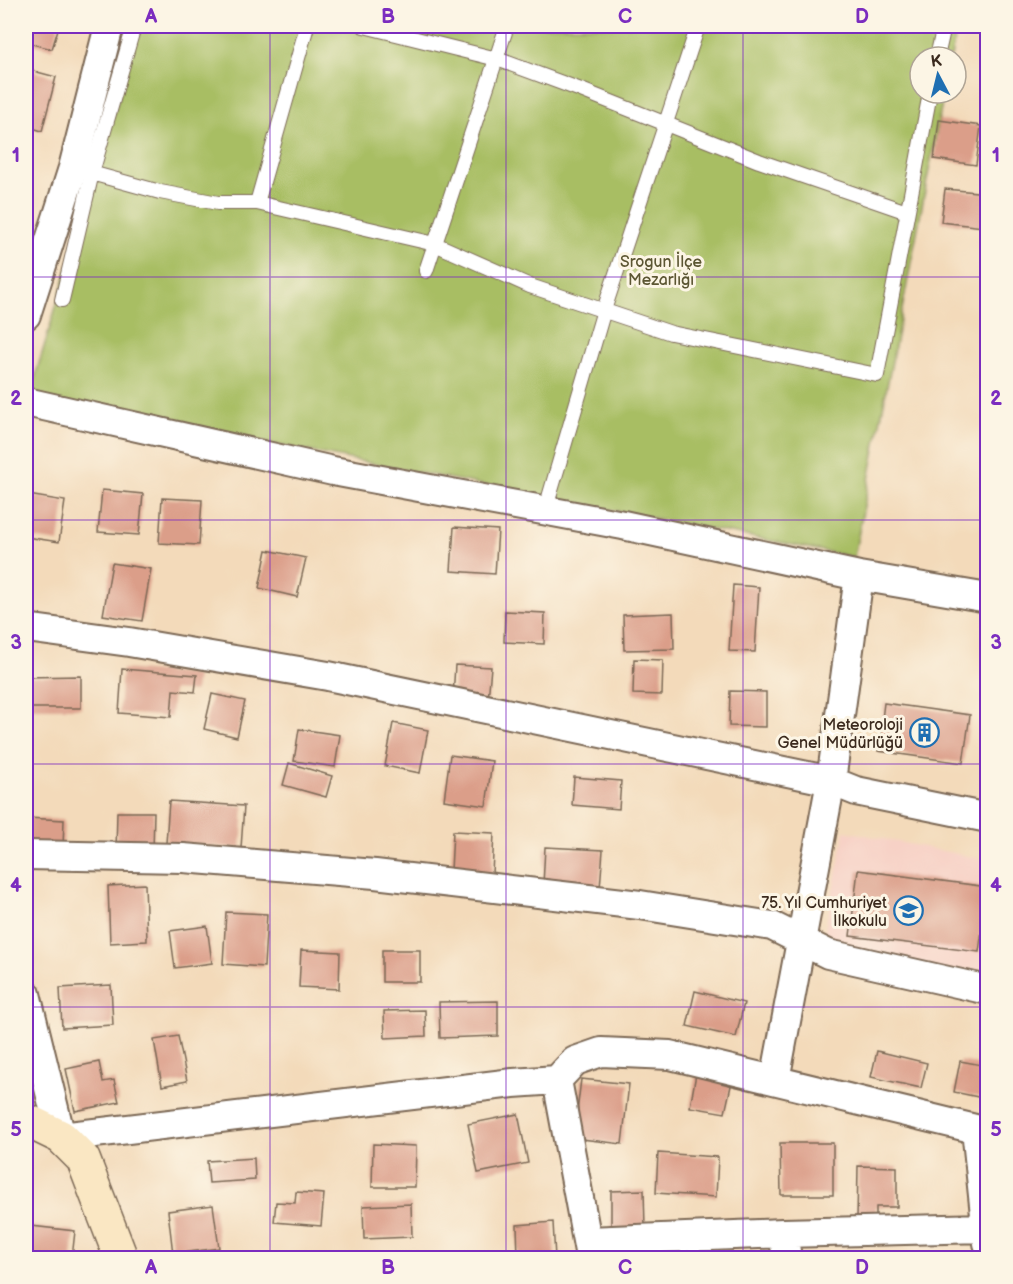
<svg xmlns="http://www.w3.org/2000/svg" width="1013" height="1284" viewBox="0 0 1013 1284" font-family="'Balsamiq Sans',sans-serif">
	<rect width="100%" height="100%" fill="#fcf5e5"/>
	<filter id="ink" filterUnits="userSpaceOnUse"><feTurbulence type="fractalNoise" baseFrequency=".0167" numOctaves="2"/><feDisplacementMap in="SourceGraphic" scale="12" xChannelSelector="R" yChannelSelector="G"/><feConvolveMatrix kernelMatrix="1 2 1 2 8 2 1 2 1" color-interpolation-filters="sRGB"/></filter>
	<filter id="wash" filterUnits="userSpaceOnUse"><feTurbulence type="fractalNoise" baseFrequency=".008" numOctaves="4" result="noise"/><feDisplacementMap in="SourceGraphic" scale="24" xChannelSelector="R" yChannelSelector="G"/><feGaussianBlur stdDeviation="1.35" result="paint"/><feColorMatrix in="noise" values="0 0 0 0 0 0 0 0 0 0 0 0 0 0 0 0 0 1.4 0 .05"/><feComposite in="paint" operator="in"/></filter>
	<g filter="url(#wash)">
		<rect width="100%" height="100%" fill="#f3daba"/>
		<path fill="#f7d1c6" d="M845,831L987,860V998L818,963Z"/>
		<path fill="#a8be63" stroke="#727440" stroke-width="1.5" d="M140,26H957L951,57H920V93H944L854,557L29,397Z"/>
		<g id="blocks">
			<path fill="#db9e89" d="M33,26H59L52,49L28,43Z
				M26,69L56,77L42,131L26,126Z
				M939,120L981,126L976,165L934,159Z
				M945,189L987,193L983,227L941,222Z
				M102,490L143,494L139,535L98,532Z
				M28,495L65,501L59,542L26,537Z
				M162,498L202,500L199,545L159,543Z
				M454,527L498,530L495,574L451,571Z
				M267,550L306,558L297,597L259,588Z
				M112,563L151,569L142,621L103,615Z
				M733,585L759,587L755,652L729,651Z
				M505,611L545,613L544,644L504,642Z
				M673,613L674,649L624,650L623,615Z
				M634,659L663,660L662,695L633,694Z
				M455,665L491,667L488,700L453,697Z
				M122,669L197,675L195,692L173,690L171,717L119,713Z
				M81,676V708H26V677Z
				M730,691L766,692V727L729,726Z
				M212,694L245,701L237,737L204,729Z
				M884,703L970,715L963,763L878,751Z
				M393,723L428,730L420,773L385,766Z
				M299,729L340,735L335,767L294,761Z
				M450,755L492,761L486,806L444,800Z
				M289,763L332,776L326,797L283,785Z
				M574,777L621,781L619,809L572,805Z
				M169,801L244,806L241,848L166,843Z
				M117,812H154L153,852H116Z
				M26,818L64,820L63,847L26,846Z
				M453,831L494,833L492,874L451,871Z
				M545,847L603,850L600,888L543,885Z
				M858,870L988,887L979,952L850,936Z
				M145,884L147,941L110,943L108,886Z
				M226,912L267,914L264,967L223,964Z
				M207,926L212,963L175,968L170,931Z
				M301,950L340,952L339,989L299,987Z
				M382,950H420V982H382Z
				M111,985L113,1025L62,1028L60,988Z
				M695,991L744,1003L736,1037L687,1026Z
				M498,1001V1036L440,1038L439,1002Z
				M425,1010L426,1036L385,1038L384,1011Z
				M178,1036L187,1081L162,1086L154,1040Z
				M877,1051L927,1063L921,1088L871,1077Z
				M960,1061L988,1066L983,1098L954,1092Z
				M99,1062L103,1082L114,1080L119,1102L75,1111L66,1069Z
				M696,1074L732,1081L725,1113L690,1107Z
				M581,1079L629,1084L622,1144L574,1138Z
				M518,1114L528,1163L478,1173L468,1124Z
				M780,1143H833V1195H781Z
				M373,1144L416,1146L415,1187H372Z
				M658,1153L718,1157L716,1197L656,1193Z
				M254,1158L255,1180L209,1183L207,1161Z
				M858,1166L897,1167V1207H876V1220H857Z
				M644,1190L645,1229L611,1230V1191Z
				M296,1192L324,1194L321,1226L274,1222L276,1202L295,1203Z
				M411,1204L412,1237L364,1239L363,1206Z
				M213,1205L219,1248L173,1254L168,1211Z
				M553,1222L555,1258H518L517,1225Z
				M31,1226L75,1231L72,1258H27Z"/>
		</g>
	</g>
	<g filter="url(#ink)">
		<use href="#blocks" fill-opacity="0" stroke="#7b6855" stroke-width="1.5"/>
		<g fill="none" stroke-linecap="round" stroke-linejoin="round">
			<defs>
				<path id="lane" d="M364,26L497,59L581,90L759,161L907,212
					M937,57L944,26
					M73,168L160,192L218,203H257L307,26
					M257,203L435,244L530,286L671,333L877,375L930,93
					M426,271L507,26
					M62,300L92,173L134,26
					M545,511L604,310L698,26"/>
				<path id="street" d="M26,315L73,168L109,26
					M26,402L333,471L623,525L859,576L988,598
					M26,628L129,642L328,676L831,781L856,791L988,818
					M26,855L183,858L375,874L640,905L772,926L828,954L988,990
					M26,994L61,1137L513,1083L557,1080L575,1061L601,1052L670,1055L988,1132
					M557,1080L590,1257
					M775,1080L831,781L859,576
					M976,1129L988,1243
					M783,1233L787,1258
					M588,1241L783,1233L985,1228"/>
				<path id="secondary" d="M26,1120L61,1137L83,1159L121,1258"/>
			</defs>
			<use href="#lane" stroke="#7b6855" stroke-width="16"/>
			<use href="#street" stroke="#7b6855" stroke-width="32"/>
			<use href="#secondary" stroke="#7b6855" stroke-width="36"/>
			<use href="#lane" stroke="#fff" stroke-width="14"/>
			<use href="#street" stroke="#fff" stroke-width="28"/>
			<use href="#secondary" stroke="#fae7c3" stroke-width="33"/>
		</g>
	</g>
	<path fill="none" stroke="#7b2cbf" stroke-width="1.5" stroke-opacity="0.55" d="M270,26V1258M506,26V1258M743,26V1258M26,277H988M26,520H988M26,764H988M26,1007H988"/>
	<defs>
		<symbol id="building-ring" viewBox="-11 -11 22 22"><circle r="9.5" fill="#fcf5e5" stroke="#1f6fb2" stroke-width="1.5"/><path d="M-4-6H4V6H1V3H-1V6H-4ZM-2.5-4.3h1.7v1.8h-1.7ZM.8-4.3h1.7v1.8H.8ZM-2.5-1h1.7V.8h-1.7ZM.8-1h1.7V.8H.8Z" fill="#1f6fb2"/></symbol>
		<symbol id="school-ring" viewBox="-11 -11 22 22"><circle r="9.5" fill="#fcf5e5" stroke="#1f6fb2" stroke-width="1.5"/><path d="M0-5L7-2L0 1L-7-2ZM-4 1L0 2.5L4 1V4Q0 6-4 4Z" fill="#1f6fb2"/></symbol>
	</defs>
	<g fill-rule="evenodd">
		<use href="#building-ring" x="908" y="716" width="33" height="33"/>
		<use href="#school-ring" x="892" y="894" width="33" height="33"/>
	</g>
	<g text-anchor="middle" stroke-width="6" stroke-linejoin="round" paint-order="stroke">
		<g font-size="16" fill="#5c5633" stroke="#fcf5e5">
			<text x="661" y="267">Srogun İlçe<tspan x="661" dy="18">Mezarlığı</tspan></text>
		</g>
		<g font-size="16" fill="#3b2a1e" stroke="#fcf5e5" text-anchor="end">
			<text x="903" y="730">Meteoroloji<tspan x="903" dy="18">Genel Müdürlüğü</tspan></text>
			<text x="887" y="908">75. Yıl Cumhuriyet<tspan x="887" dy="18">İlkokulu</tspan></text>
		</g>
	</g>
	<rect width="1013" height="1284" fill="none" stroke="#fcf5e5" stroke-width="66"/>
	<g transform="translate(938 75) rotate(353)"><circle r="28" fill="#fcf5e5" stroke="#afa495" stroke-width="1.5"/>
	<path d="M0-4.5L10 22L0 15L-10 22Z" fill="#1f6fb2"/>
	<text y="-9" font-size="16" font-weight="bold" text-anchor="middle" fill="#3b2a1e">K</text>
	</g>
	<rect x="33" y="33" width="947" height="1218" fill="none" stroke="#7b2cbf" stroke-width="2"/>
	<g font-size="20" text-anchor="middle" font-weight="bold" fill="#7b2cbf">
		<text x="151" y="23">A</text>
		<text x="388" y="23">B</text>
		<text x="625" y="23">C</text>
		<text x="862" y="23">D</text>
		<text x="16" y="162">1</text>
		<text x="996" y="162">1</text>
		<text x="16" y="405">2</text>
		<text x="996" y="405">2</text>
		<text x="16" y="649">3</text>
		<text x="996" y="649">3</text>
		<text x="16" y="892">4</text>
		<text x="996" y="892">4</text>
		<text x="16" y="1136">5</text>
		<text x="996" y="1136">5</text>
		<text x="151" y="1274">A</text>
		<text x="388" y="1274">B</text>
		<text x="625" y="1274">C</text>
		<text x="862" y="1274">D</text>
	</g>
</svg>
